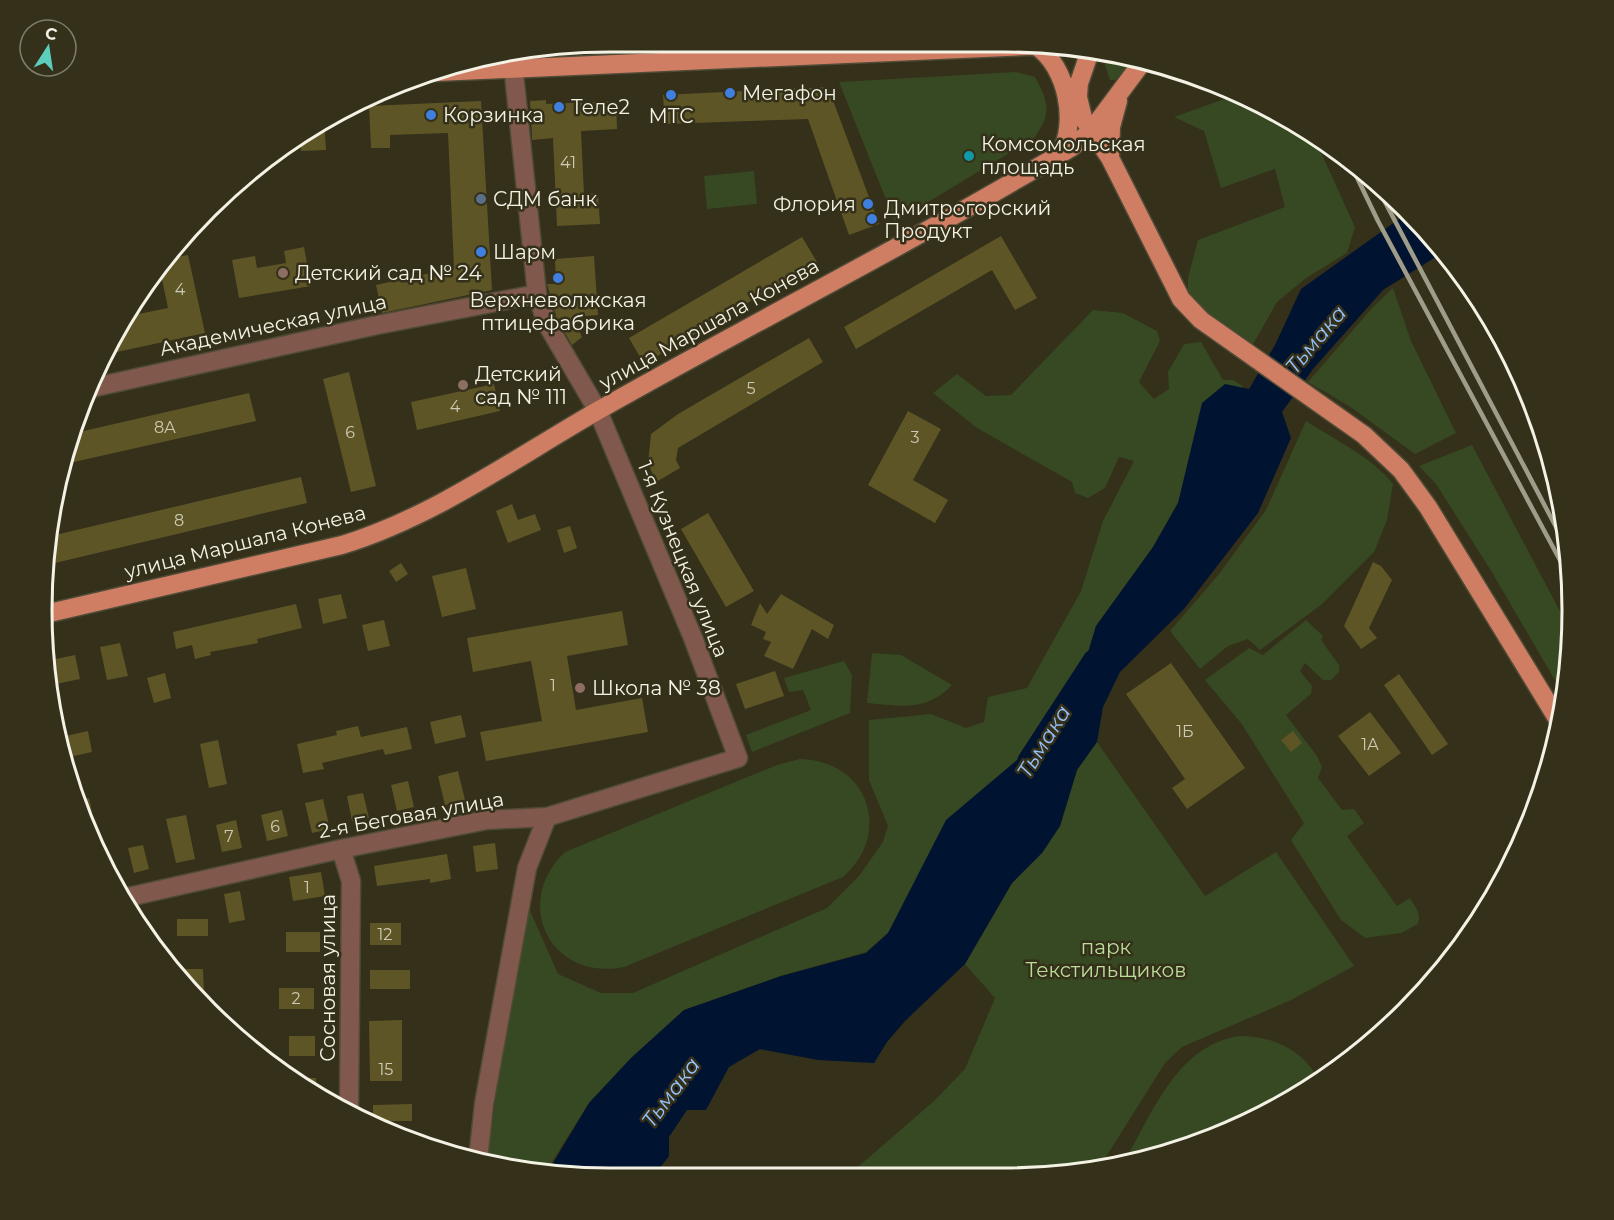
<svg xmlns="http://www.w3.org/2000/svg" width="1614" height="1220" viewBox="0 0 1614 1220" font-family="Montserrat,sans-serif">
	<rect width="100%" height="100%" fill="#34301a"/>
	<path fill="#364922" d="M1108,54L1135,59L1115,80H1110L1104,62Z
		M1016,72L1035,77C1049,103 1052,114 1034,138L895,222L839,82Z
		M1230,97L1313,135L1355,227L1347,253L1306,278L1277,302L1252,346L1188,300V278L1198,240L1285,207L1275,169L1221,188L1204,131L1174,117Z
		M754,171L757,204L707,209L704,176Z
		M1393,288L1411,341L1456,433L1415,454L1349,406L1308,382L1373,307Z
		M1093,310L1123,313L1157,331L1160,341L1139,382L1154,399L1169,389L1168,372L1184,344L1201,342L1223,380H1233L1243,386L1199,489L1178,503L1153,547L1096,626L1076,692L1049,733L1000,776L888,933L866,952L781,976L684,1010L631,1058L589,1103L550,1165L528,1171L487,1162L501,1059L528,906L558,974L601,993H633L827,908L859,876L883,842L888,826L869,780V720L931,714L966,728L984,722L988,697L1027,688L1081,591L1103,521L1134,461L1119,457L1105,488L1088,498L1075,493L1072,482L977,428L933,393L957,374L986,396L1011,395Z
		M1306,421C1335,440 1372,457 1393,484L1387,520L1374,552L1321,605L1260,650L1248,639L1228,646L1200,669L1170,631L1219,574L1266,510Z
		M1472,445L1570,630L1564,696L1490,569L1436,484L1419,466Z
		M1306,620L1323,636L1321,640L1339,665V672L1331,680H1323L1305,663L1300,671L1312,686L1311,694L1286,715L1317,756L1322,767L1318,778L1342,810L1354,809L1364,823L1347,836L1397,906L1410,898C1416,908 1421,913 1418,924L1401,933L1365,938L1341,920L1291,840L1304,823L1241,723L1205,680L1249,648L1263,655Z
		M872,653L901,655L952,685C926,712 902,706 867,703Z
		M844,661L852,675L850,713L752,752L746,735L811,710L803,690L789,692L784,678Z
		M1097,742L1205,896L1276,852L1354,966L1291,1000L1182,1047L1165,1063L1099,1168L1078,1173H851L934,1101L965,1069L995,998L965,964L1012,883L1042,853L1060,826L1077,770Z
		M800,759C867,760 894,832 843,877L624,967C551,982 511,903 565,852L777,765Z
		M1239,1036C1274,1036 1304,1050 1320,1082L1187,1148L1124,1162C1153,1113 1176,1046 1239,1036Z"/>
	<path fill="#001330" d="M1409,212L1442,253L1383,290L1313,369L1282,412L1291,438L1258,513L1184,609L1120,672L1103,707L1097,742L1077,770L1060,826L1042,853L1012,883L965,964L905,1021L887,1042L874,1063L818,1060L760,1049L729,1067L706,1110H687L669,1137V1156L656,1173H547L589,1103L631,1058L684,1010L781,976L866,953L888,933L946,820L1049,733L1076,692L1096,626L1153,547L1178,503L1202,403L1225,384L1249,389L1275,345L1301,289Z"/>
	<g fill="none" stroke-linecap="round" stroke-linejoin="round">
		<path stroke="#001330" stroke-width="26" d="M1030,762L1095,662"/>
	</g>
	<path fill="#5e5527" d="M828,87L879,224L849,235L808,119L665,124L663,95Z
		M546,100V104L616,101L617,129L581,131L584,194L598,193L600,224L557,226L553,138L532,140V136L530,101Z
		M481,101L492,290L382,313L376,285L454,268L448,133L390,135V148H371L369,106Z
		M324,119L326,150L301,151V139Z
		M1001,236L1037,298L1015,310L992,270L856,349L844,327Z
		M802,237L817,262L644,364L629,338Z
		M304,247L311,286L239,298L232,260L255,256L257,268L286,263L284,251Z
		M188,255L205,333L103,355L129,316L168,308L160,270L167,259Z
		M594,256L598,315L573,317L582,337L572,345L557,319L547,284H556L555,259Z
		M809,338L823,362L678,448L676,460L680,468L656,482L648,463L651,434L678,414Z
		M349,372L376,486L351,492L323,379Z
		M494,384L500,411L417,430L411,402Z
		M249,393L256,421L65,464L75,433Z
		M908,411L941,429L913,480L948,500L935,523L868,485Z
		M301,477L307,503L55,563L51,536Z
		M512,504L518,520L535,514L541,530L508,543L496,511Z
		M708,513L754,591L726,607L681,529Z
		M570,526L577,548L564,553L557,530Z
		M1373,562L1381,566L1392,580L1369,628L1377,638L1361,649L1344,626Z
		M401,563L408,574L396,582L389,571Z
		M466,568L476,609L442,617L432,576Z
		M341,594L347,618L323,624L318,599Z
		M781,594L834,625L828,639L812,629L793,669L764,656L771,642L763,639L766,632L751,625L760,603L767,614Z
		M296,604L302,628L257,639L258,643L210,652L211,655L195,659L192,645L176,649L173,632Z
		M622,611L628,645L567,656L576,710L642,698L648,732L486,761L480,732L542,721L531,661L473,672L467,638Z
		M384,620L390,646L368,651L362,625Z
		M120,643L128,676L107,680L100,647Z
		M75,655L80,679L51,685L46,661Z
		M1171,663L1245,768L1187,809L1172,788L1185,779L1126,694Z
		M775,671L784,696L745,709L736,684Z
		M165,673L171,698L154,703L147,678Z
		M1399,674L1448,744L1432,755L1384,685Z
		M1370,712L1401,753L1369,776L1338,736Z
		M461,715L466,737L435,744L430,722Z
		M358,726L361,737L407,727L412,749L385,755L383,749L322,763L324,769L303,773L297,744L337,735L336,731Z
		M88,731L92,752L65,758L61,737Z
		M1293,731L1302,743L1291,752L1281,740Z
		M218,740L227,784L209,788L200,744Z
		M458,771L465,800L445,805L438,776Z
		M408,781L414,807L397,811L391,785Z
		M363,793L369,818L352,821L347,796Z
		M89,798L96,832L92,833L76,801Z
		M323,799L330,829L312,833L305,803Z
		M282,810L288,836L267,841L261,815Z
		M186,815L195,859L176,863L166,819Z
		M236,820L242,848L222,852L216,825Z
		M495,843L498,869L476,872L473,846Z
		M143,845L149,869L134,873L128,848Z
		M447,854L451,879L430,883V879L377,886L374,866Z
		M321,872L325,896L293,901L289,877Z
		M240,891L245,920L229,923L224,894Z
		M177,919H208V936H177Z
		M370,923H401V945H370Z
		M286,932H320V952H286Z
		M173,969H203L204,992H192Z
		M370,970H410V989H370Z
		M279,988H314V1009H279Z
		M402,1020V1081H370L369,1021Z
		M289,1036H315V1056H289Z
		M289,1078H316V1093L295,1082Z
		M412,1104V1121H373V1105Z"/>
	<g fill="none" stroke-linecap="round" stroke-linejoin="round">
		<defs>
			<path id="minor" d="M91,388L377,325L537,294
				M341,849L351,881L349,1109
				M124,898L341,849L487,820L547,817L738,758L693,638L598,411L547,324L537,294L512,55
				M478,1160L484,1104L527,868L547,817"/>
			<path id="major" d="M594,44L642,42
				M1036,46C1067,66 1078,123 1060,154
				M437,72L1049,45
				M1079,82L1078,97L1083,118L1110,158L1181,299L1201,320L1364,435L1401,470L1428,507L1560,723
				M1076,92L1090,51
				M1110,158L1111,127L1118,101
				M45,614L342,545C434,517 515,458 599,410C756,321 917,240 1072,147L1091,131L1144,60"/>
		</defs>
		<use href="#minor" stroke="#4f4b36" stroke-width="21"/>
		<use href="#major" stroke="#4f4b36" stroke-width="21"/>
		<use href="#minor" stroke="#81594c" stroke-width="18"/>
		<use href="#major" stroke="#cf7e64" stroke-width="18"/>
		<path stroke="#9f9c8a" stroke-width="4.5" d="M1350,163L1378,221L1569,577
			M1375,183L1566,546"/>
	</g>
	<g fill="#3f7fe0" stroke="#34301a" stroke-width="2">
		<circle cx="730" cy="93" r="6"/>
		<circle cx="671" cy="95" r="6"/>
		<circle cx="559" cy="107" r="6"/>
		<circle cx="431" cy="115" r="6"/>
		<circle cx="868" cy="204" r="6"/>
		<circle cx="872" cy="219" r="6"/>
		<circle cx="481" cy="252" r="6"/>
		<circle cx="558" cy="278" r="6"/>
	</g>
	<circle fill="#0f9aa8" stroke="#34301a" stroke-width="2" cx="969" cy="156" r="6"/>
	<circle fill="#5c6f8a" stroke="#34301a" stroke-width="2" cx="481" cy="199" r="6"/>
	<g fill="#8d6e63" stroke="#34301a" stroke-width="2">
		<circle cx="283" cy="273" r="6"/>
		<circle cx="463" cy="385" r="6"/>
		<circle cx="580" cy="688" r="6"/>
	</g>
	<g text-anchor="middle" stroke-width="5" stroke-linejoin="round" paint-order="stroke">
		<g font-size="16" fill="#cecbb5">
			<text x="568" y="168">41</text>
			<text x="180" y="295">4</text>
			<text x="751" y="394">5</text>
			<text x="455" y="412">4</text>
			<text x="165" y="433">8А</text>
			<text x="350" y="438">6</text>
			<text x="915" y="443">3</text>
			<text x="179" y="526">8</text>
			<text x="553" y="691">1</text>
			<text x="1185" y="737">1Б</text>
			<text x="1370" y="750">1А</text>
			<text x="275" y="832">6</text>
			<text x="229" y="842">7</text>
			<text x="307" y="893">1</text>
			<text x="385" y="940">12</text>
			<text x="296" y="1004">2</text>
			<text x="386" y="1075">15</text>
		</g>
		<g font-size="20" fill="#f4f2e4" stroke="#34301a" text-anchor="start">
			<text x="742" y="100">Мегафон</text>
			<text x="571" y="114">Теле2</text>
			<text x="443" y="122">Корзинка</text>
			<text x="671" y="123" text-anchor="middle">МТС</text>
			<text x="981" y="151">Комсомольская<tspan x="981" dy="23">площадь</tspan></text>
			<text x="493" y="206">СДМ банк</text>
			<text x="856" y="211" text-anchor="end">Флория</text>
			<text x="884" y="215">Дмитрогорский<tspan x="884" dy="23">Продукт</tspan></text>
			<text x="493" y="259">Шарм</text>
			<text x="295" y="280">Детский сад № 24</text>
			<text x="558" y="307" text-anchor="middle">Верхневолжская<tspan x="558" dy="23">птицефабрика</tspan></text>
			<text x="475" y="381">Детский<tspan x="475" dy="23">сад № 111</tspan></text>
			<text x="592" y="695">Школа № 38</text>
		</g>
		<g font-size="20" fill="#f4f2e4" stroke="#34301a">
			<text transform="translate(709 324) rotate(-29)" y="7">улица Маршала Конева</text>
			<text transform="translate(273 325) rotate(-12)" y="7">Академическая улица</text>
			<text transform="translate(245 542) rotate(-14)" y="7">улица Маршала Конева</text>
			<text transform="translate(683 559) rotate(68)" y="7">1-я Кузнецкая улица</text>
			<text transform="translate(411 815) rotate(-10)" y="7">2-я Беговая улица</text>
			<text transform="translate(328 978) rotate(-90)" y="7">Сосновая улица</text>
		</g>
		<g font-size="20" fill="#bbdd9a" stroke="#34301a">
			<text x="1106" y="954">парк<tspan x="1106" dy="23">Текстильщиков</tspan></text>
		</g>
		<g font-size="21" font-style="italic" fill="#95c2fd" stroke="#34301a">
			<text transform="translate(1316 340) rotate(-50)" y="7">Тьмака</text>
			<text transform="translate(1044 742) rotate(-58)" y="7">Тьмака</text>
			<text transform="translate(671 1093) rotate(-53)" y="7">Тьмака</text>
		</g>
	</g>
	<path d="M0 0H1614V1220H0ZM610 52H1004A558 558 0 0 1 1562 610V610A558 558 0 0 1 1004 1168H610A558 558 0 0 1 52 610V610A558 558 0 0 1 610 52Z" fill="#34301a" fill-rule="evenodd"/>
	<path fill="none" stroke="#f4f2e4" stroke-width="3" d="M610 52H1004A558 558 0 0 1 1562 610V610A558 558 0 0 1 1004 1168H610A558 558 0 0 1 52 610V610A558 558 0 0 1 610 52Z"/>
	<g transform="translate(48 48) rotate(12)"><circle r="28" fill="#34301a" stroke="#817e6b" stroke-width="1.5"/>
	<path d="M0-4.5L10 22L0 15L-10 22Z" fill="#5bcebc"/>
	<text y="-9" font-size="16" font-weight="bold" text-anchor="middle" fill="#f4f2e4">С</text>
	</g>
</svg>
